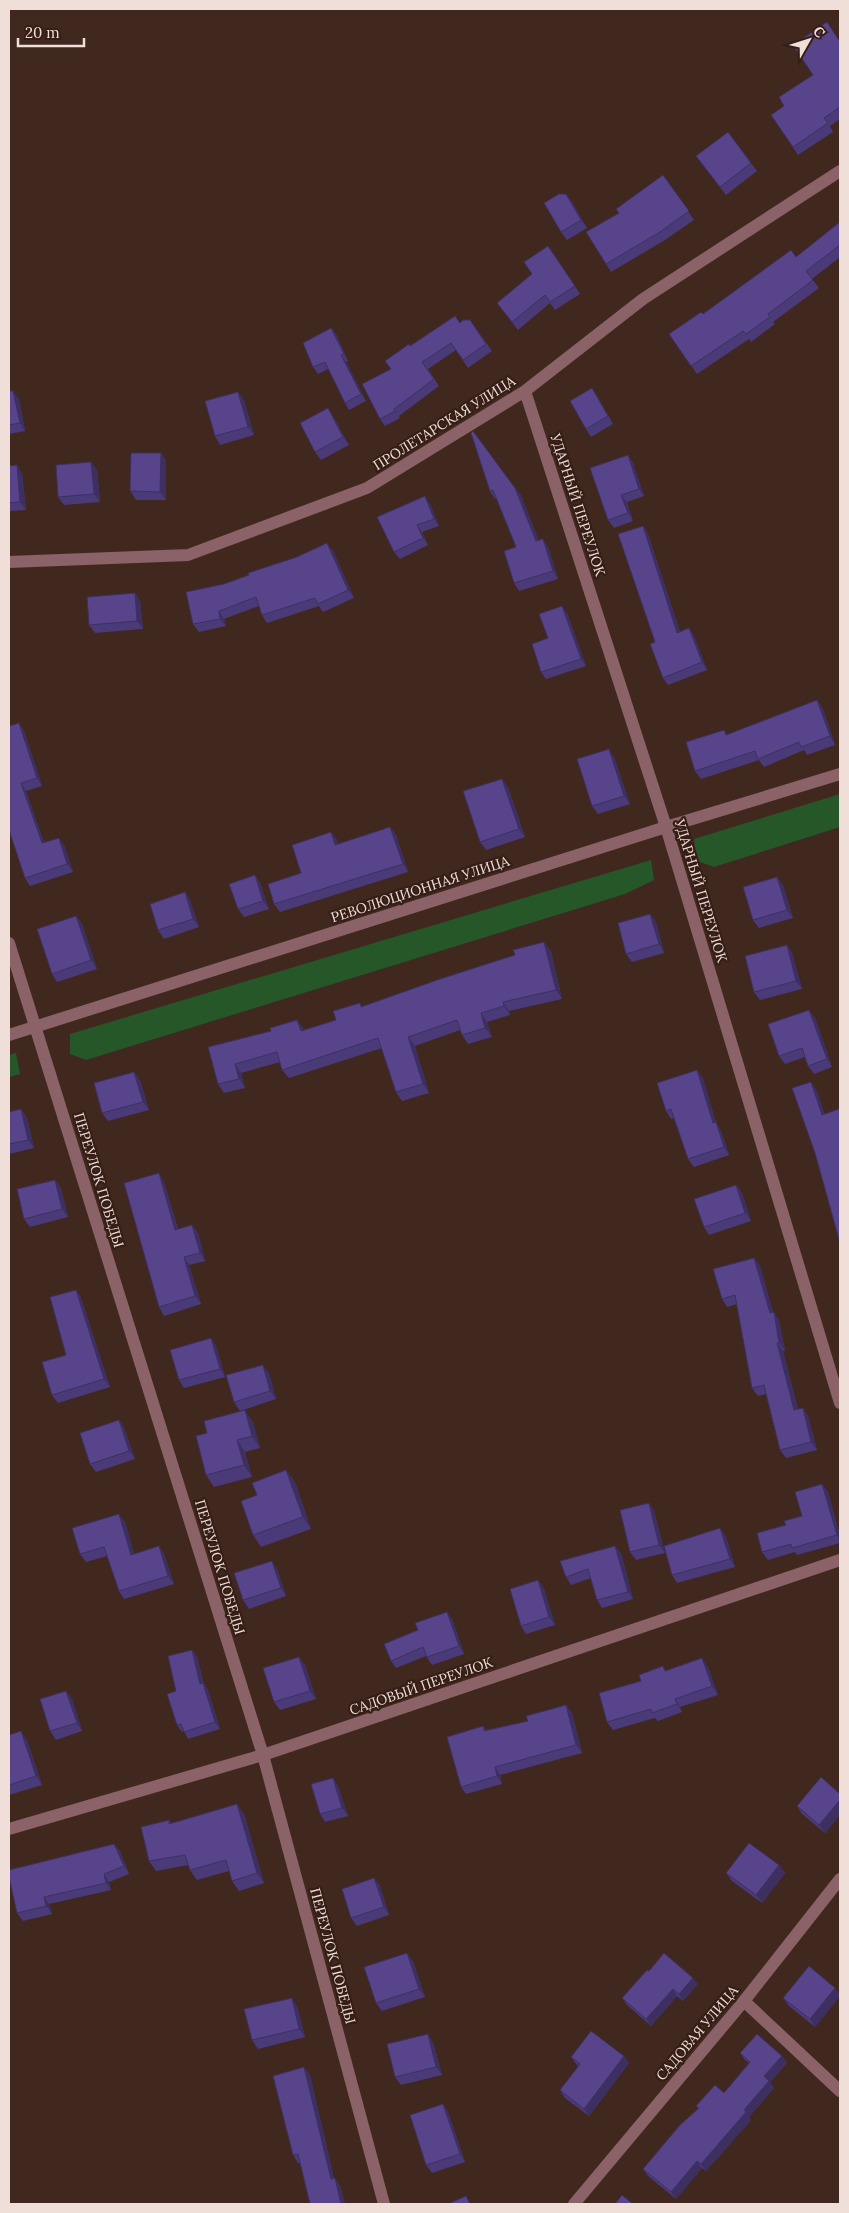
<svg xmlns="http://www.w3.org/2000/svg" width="849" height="2213" viewBox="0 0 849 2213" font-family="Lora,serif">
	<rect width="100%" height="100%" fill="#40281f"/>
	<path fill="#265728" d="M840,794V827L714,867L697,861L694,839Z
		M651,860L654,880L625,894L86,1060L70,1054V1034Z
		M16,1053L20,1074L9,1077V1055Z"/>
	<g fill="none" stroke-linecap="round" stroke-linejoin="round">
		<path stroke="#8a6267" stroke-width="12" d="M744,2001L840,2091"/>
		<path stroke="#8a6267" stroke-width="12" d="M525,391L666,827L840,1403
			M9,562L188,555L367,488L525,391L643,299L840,171
			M9,943L263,1755L384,2204
			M9,1035L666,827L840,774
			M9,1829L263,1755L840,1560
			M574,2204L744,2001L840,1879"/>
	</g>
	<path fill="#4b3a78" d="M840,42V119L830,126L833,132L798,155L771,115L784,106L813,75Z
		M696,156L751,163L757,171L726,195Z
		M663,175L694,220L665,240L611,272L606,264Z
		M572,202L587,228L567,240L561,232Z
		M840,222V257L812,279L819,288L773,322L775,324L751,342L749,339L697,374L669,334L796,257Z
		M554,254L580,294L555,310L550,303L518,330L497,303L532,274Z
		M470,320L492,351L468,368L456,350L428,369L439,386L399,416L400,418L385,426L380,419L391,369L410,346L460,323Z
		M331,328L336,334L348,361L346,362L366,401L349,410L345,403L328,369L318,374L313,367Z
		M9,391L19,399L25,431L9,434Z
		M597,396L613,424L591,437L586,429Z
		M244,400L254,435L220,445L215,436Z
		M333,416L349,445L321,460L315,452Z
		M471,433L521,495L538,540L548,547L558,579L519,591L514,583L516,547L496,498L495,499L490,491Z
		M161,453L166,461V500H136L130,491Z
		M628,455L633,463L644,496L627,502L633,521L614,528L608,520Z
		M9,466L22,473L26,510L9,511Z
		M97,470L100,502L64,505L58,497Z
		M430,504L439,526L422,532L428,545L400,559L394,552Z
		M643,526L648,534L680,632L689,628L694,636L707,670L668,685L663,678L655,642Z
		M333,551L354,598L323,612L319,606L267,623L262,615L259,606L224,619L226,626L199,632L193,624L224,584Z
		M135,593L140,601L143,629L95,633L89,625Z
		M567,613L586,666L546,679L541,672L548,638Z
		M817,700L823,709L835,745L807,755L804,750L764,767L759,760L701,779L695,771L724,730L727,735Z
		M19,723L24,731L42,786L26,791L44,843L64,845L73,872L30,886L25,878L9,830Z
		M614,757L630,804L598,814L592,806Z
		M508,787L525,837L486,850L480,842Z
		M390,827L396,835L408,872L280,912L274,904L301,873L331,832L337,840L338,844Z
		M255,875L260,883L269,909L244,917L238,909Z
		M783,885L793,918L759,928L753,920Z
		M185,892L190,900L199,927L164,939L158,930Z
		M76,916L82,924L97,969L57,982L52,974Z
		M656,922L664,953L632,962L626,954Z
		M787,945L792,953L802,989L760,1000L754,992Z
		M551,951L562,999L509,1011L510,1015L487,1022L492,1037L468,1044L462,1035L460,1030L415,1046L429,1093L402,1101L396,1092L382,1048L289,1078L282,1070L280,1062L241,1073L245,1088L224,1093L218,1084L208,1047L304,1029V1030L336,1020L360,1003L362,1007Z
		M815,1018L832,1067L814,1074L808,1066L805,1057L785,1064L779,1056Z
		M703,1078L716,1123L721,1131L729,1155L694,1167L688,1159L674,1118L671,1119L666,1111Z
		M140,1080L149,1110L108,1121L102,1113Z
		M21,1109L27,1118L34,1148L9,1154V1112Z
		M55,1180L61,1188L68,1217L30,1227L24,1219Z
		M164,1182L178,1229L192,1225L198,1233L205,1261L189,1265L201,1304L164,1316L159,1307Z
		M736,1185L742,1193L751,1221L709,1235L704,1227Z
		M754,1258L760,1266L773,1312L779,1320L785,1351H783L798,1409L808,1416L817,1450L786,1458L780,1450L766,1394L758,1396L752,1388L737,1304L727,1307L722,1299Z
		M76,1290L81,1298L110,1387L58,1403L52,1395L66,1355Z
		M216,1346L225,1377L184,1388L179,1380Z
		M269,1373L276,1399L240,1411L234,1402Z
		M119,1420L124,1428L135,1459L96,1472L90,1464Z
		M253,1422L260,1448L245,1452L252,1477L214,1487L206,1475L196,1436Z
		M286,1470L295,1482L311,1529L261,1547L253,1535L257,1495Z
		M828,1492L840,1536V1543L797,1555L795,1552L768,1560L762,1552L786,1525L802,1516Z
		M654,1511L665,1553L636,1560L630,1552Z
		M125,1522L134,1554L159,1546L164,1554L174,1584L124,1599L119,1591L107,1556L86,1562L80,1554Z
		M720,1528L726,1537L735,1567L677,1583L672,1575Z
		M621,1553L633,1599L602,1608L597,1600L591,1578L571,1585L566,1577Z
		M277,1569L286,1596L249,1609L243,1600Z
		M538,1580L544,1589L555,1625L526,1634L521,1626Z
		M452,1619L464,1654L432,1665L426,1656L396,1668L391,1661Z
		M192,1650L197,1657L204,1684L208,1690L220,1729L188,1739L184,1731L182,1732L177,1725L176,1691Z
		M305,1665L316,1699L280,1710L274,1702Z
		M708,1667L718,1695L680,1707L682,1712L658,1721L655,1718L613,1730L607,1722L641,1681L666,1671Z
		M72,1699L82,1731L56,1740L50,1731Z
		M566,1705L572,1713L582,1753L500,1775L502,1784L466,1794L461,1787L483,1726L486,1730L528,1721Z
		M9,1735L27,1740L42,1785L9,1795Z
		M333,1778L338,1786L348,1816L325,1822L320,1814Z
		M840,1794V1815L825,1833L802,1814L797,1806Z
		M244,1814L264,1883L239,1891L232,1881L229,1871L197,1880L190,1870L188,1865L156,1871L149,1861L169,1820L171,1823Z
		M114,1844L120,1851L129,1874L109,1882L111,1890L49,1904L52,1914L23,1921L17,1913Z
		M779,1865L785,1873L762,1903L732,1881L726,1873Z
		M374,1878L380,1886L389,1915L357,1926L351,1918Z
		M413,1961L425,1997L382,2011L376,2003Z
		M698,1984L683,2001L677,1996L651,2026L627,2005L622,1998Z
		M835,1988L840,1995V1996L815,2027L789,2006L783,1998Z
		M297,2006L305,2037L258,2049L252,2040Z
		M433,2042L442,2075L401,2085L395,2077Z
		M740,2053L782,2056L787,2063L770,2082L774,2088L749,2117L751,2120L706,2171L702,2168L676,2199L648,2176L643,2169L698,2109L696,2106L724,2093L749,2063L745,2060Z
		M624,2056L629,2063L589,2116L565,2098L560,2090L579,2067L576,2064L571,2057Z
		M310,2075L334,2178L340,2186L345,2204H310L300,2163H298L293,2155Z
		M448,2112L465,2162L432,2173L426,2165Z"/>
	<path fill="#3d3061" d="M566,194L572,202L587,228L581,220Z
		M331,328L336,334L348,361L344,354Z
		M341,355L346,362L366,401L361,394Z
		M13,391L19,399L25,431L20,423Z
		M238,392L244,400L254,435L248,427Z
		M328,408L333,416L349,445L343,437Z
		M161,453L166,461V500L160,492Z
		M628,455L633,463L644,496L639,489Z
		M91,462L97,470L100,502L94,494Z
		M17,465L22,473L26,510L20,502Z
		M515,488L521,495L542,548L536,541Z
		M621,495L627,502L633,521L628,513Z
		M425,496L430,504L439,526L434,519Z
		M417,525L422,532L428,545L423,538Z
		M643,526L648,534L683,641L677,633Z
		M543,539L548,547L558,579L553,571Z
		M327,543L333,551L354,598L348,590Z
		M135,593L140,601L143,629L137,621Z
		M562,606L567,613L586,666L581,659Z
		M219,611L224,619L226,626L220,619Z
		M689,628L694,636L707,670L702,662Z
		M817,700L823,709L835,745L830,736Z
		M19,723L24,731L42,786L37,778Z
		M609,749L614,757L630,804L624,796Z
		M502,779L508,787L525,837L519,829Z
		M21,783L26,791L47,851L42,843Z
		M390,827L396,835L408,872L403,864Z
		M331,832L337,840L341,853L335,845Z
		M59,838L64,845L73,872L67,864Z
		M255,875L260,883L269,909L263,901Z
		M777,877L783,885L793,918L787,910Z
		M185,892L190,900L199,927L193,919Z
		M650,914L656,922L664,953L659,944Z
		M76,916L82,924L97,969L91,960Z
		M544,942L551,951L562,999L556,990Z
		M787,945L792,953L802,989L796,981Z
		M503,1002L509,1011L510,1015L504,1006Z
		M809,1010L815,1018L832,1067L827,1059Z
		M481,1013L487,1022L492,1037L485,1028Z
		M297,1020L304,1029L307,1040L301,1031Z
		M408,1037L415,1046L429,1093L423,1084Z
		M235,1064L241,1073L245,1088L239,1079Z
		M697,1070L703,1078L716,1123L721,1131L729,1155L724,1147L713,1123Z
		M134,1072L140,1080L149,1110L143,1102Z
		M811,1082L817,1091L828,1124L822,1115Z
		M21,1109L27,1118L34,1148L28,1140Z
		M159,1173L164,1182L180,1238L175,1230Z
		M55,1180L61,1188L68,1217L62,1209Z
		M736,1185L742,1193L751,1221L745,1213Z
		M192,1225L198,1233L205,1261L200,1253Z
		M184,1257L189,1265L201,1304L195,1296Z
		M754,1258L760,1266L775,1318L774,1312L779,1320L785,1351L779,1343Z
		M76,1290L81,1298L110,1387L104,1379Z
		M211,1338L216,1346L225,1377L220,1369Z
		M777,1343L783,1351L800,1418L794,1410Z
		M263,1365L269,1373L276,1399L270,1391Z
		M803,1408L808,1416L817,1450L811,1442Z
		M245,1410L253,1422L260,1448L252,1436Z
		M119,1420L124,1428L135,1459L129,1451Z
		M237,1440L245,1452L252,1477L244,1465Z
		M286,1470L295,1482L311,1529L303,1517Z
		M822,1484L828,1492L840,1536V1540L837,1535Z
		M649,1503L654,1511L665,1553L659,1545Z
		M119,1514L125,1522L137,1563L131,1555Z
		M720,1528L726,1537L735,1567L730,1559Z
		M159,1546L164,1554L174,1584L168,1576Z
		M615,1546L621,1553L633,1599L628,1592Z
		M272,1561L277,1569L286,1596L281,1588Z
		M538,1580L544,1589L555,1625L549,1617Z
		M447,1612L452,1619L464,1654L459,1646Z
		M192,1650L197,1657L204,1684L208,1690L220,1729L215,1722L200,1684Z
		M299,1657L305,1665L316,1699L310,1691Z
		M702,1658L708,1667L718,1695L712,1686Z
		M66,1691L72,1699L82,1731L77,1723Z
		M675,1699L680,1707L682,1712L677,1704Z
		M566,1705L572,1713L582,1753L576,1745Z
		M21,1731L27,1740L42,1785L36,1776Z
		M495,1767L500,1775L502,1784L497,1776Z
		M333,1778L338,1786L348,1816L342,1808Z
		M840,1800V1815L825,1833L819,1825Z
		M237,1804L244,1814L264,1883L257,1873Z
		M114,1844L120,1851L129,1874L124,1866Z
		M779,1865L785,1873L762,1903L756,1895Z
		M104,1874L109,1882L111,1890L106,1883Z
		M374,1878L380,1886L389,1915L384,1907Z
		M44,1897L49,1904L52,1914L46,1906Z
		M407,1953L413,1961L425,1997L419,1989Z
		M693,1978L698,1984L683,2001L679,1994Z
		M835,1988L840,1995V1996L815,2027L810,2019Z
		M673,1989L677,1996L651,2026L646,2019Z
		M292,1998L297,2006L305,2037L299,2029Z
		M428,2034L433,2042L442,2075L436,2067Z
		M624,2056L629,2063L589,2116L584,2109Z
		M782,2056L787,2063L770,2082L774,2088L749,2117L751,2120L706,2171L701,2164L744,2110L764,2076Z
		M304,2067L310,2075L336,2187L331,2179Z
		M443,2104L448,2112L465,2162L460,2154Z
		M697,2161L702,2168L676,2199L671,2192Z
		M335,2178L340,2186L345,2204H341Z"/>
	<path fill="#57448b" stroke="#3d3061" d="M827,22L840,42V107L824,118L828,123L793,147L771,115L784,106L779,97L813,75L793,45Z
		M728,132L751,163L720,187L696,156Z
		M663,175L689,211L660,232L606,264L586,232L619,213L616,209Z
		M559,194H566L581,220L561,232L544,203Z
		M840,222V245L806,271L813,280L768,314L770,317L746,334L743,331L691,366L669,334L701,312L703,314L791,250L796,257Z
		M548,246L575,286L550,302L545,295L512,322L497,303L532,274L524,262Z
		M455,316L460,323L463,320H470L486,344L463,360L451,343L422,362L434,379L394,409L395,411L380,419L362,384L391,369L385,361L409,344L410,346Z
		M331,328L344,354L341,355L361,394L345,403L325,362L313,367L303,343Z
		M592,388L608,416L586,429L570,401Z
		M9,391H13L20,423L9,425Z
		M238,392L248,427L215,436L205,401Z
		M328,408L343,437L315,452L300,423Z
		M473,431L515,488L536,541L543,539L553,571L514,583L504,551L516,547L493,490L490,491L471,433Z
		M131,453H161L160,492L130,491Z
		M628,455L639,489L621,495L628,513L608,520L590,468Z
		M91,462L94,494L58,497L56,465Z
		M17,465L20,502L9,503V466Z
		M425,496L434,519L417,525L423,538L394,552L377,517Z
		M643,526L677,633L689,628L702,662L663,678L650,644L655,642L618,534Z
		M327,543L348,590L318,604L315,598L262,615L256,597L219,611L220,619L193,624L186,592L224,584L249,575L248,573L297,557Z
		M135,593L137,621L89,625L87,597Z
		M562,606L581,659L541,672L532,644L548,638L539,614Z
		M817,700L830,736L801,747L799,742L758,759L755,751L695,771L686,742L724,730L726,735Z
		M19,723L37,778L21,783L42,843L59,838L67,864L25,878L9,830V726Z
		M609,749L624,796L592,806L577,759Z
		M502,779L519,829L480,842L463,791Z
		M390,827L403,864L274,904L268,884L301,873L292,845L331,832L335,845Z
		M255,875L263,901L238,909L229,884Z
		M777,877L787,910L753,920L743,887Z
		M185,892L193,919L158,930L150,904Z
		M650,914L659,944L626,954L618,923Z
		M76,916L91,960L52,974L37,929Z
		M544,942L556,990L503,1002L504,1006L481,1013L485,1028L462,1035L457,1020L408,1037L423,1084L396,1092L378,1038L282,1070L277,1052L235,1064L239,1079L218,1084L208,1047L271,1031L270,1028L297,1020L301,1031L336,1020L333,1011L360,1003L361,1007L440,979L515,955L513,950Z
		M787,945L796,981L754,992L745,956Z
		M809,1010L827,1059L808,1066L802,1048L779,1056L768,1024Z
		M697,1070L713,1123L716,1122L724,1147L688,1159L671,1109L666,1111L657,1083Z
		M134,1072L143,1102L102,1113L94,1083Z
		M811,1082L822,1115L839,1109L840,1114V1243L815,1153L792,1088Z
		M21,1109L28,1140L9,1144V1112Z
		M159,1173L175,1230L192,1225L200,1253L184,1257L195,1296L159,1307L124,1183Z
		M55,1180L62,1209L24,1219L17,1189Z
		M736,1185L745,1213L704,1227L694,1199Z
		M754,1258L770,1313L774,1312L779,1343H777L794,1410L803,1408L811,1442L780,1450L764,1385L752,1388L735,1295L722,1299L713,1269Z
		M76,1290L104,1379L52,1395L42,1362L66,1355L50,1297Z
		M211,1338L220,1369L179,1380L170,1350Z
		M263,1365L270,1391L234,1402L226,1375Z
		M245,1410L252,1436L237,1440L244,1465L206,1475L196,1436L207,1433L204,1421Z
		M119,1420L129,1451L90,1464L80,1433Z
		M286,1470L303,1517L253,1535L241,1501L257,1495L252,1483Z
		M822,1484L837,1535L792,1548L791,1544L762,1552L757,1533L786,1525L784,1521L802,1516L795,1492Z
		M649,1503L659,1545L630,1552L620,1510Z
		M119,1514L131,1555L159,1546L168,1576L119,1591L104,1547L80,1554L72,1528Z
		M720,1528L730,1559L672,1575L664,1546Z
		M615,1546L628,1592L597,1600L588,1569L566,1577L560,1561Z
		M272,1561L281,1588L243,1600L234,1573Z
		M538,1580L549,1617L521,1626L510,1589Z
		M447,1612L459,1646L427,1657L423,1647L391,1661L384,1644L418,1630L415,1623Z
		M192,1650L200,1684L203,1683L215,1722L184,1732L181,1724L177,1725L167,1694L176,1691L168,1656Z
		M299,1657L310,1691L274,1702L263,1668Z
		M702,1658L712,1686L675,1699L677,1704L652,1713L651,1709L607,1722L599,1693L641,1681L639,1675L663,1666L665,1671Z
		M66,1691L77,1723L50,1731L40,1699Z
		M566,1705L576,1745L495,1767L497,1776L461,1787L447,1737L483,1726L484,1731L528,1721L526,1716Z
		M21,1731L36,1776L9,1785V1735Z
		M821,1777L840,1794V1800L819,1825L797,1806Z
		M333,1778L342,1808L320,1814L311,1784Z
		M237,1804L257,1873L232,1881L226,1860L190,1870L185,1855L149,1861L141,1827L169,1820V1824Z
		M749,1843L779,1865L756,1895L726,1873Z
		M114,1844L124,1866L104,1874L106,1883L44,1897L46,1906L17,1913L9,1877V1870Z
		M374,1878L384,1907L351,1918L342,1889Z
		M407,1953L419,1989L376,2003L364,1967Z
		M664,1953L693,1978L679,1994L673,1989L646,2019L622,1998L647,1970L649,1971Z
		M809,1966L835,1988L810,2019L783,1998Z
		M292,1998L299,2029L252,2040L244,2009Z
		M591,2031L624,2056L584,2109L560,2090L580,2064L571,2057Z
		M428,2034L436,2067L395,2077L387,2044Z
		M757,2034L782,2056L764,2076L769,2081L744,2110L746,2112L701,2164L697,2161L671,2192L643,2169L680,2125L699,2108L696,2106L715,2085L724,2093L750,2062L740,2053Z
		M304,2067L331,2179L335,2178L341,2204H310L298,2154L293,2155L273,2076Z
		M443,2104L460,2154L426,2165L410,2115Z
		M622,2195L633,2204H615Z
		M466,2196L470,2204H448Z"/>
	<g text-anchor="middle" stroke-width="4.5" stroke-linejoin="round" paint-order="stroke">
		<g font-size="14" fill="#f0dfd9" stroke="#361e16">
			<text transform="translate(444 423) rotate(-32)" y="5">ПРОЛЕТАРСКАЯ УЛИЦА</text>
			<text transform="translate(578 505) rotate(72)" y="5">УДАРНЫЙ ПЕРЕУЛОК</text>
			<text transform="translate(420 889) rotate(-18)" y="5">РЕВОЛЮЦИОННАЯ УЛИЦА</text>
			<text transform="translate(701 891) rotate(73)" y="5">УДАРНЫЙ ПЕРЕУЛОК</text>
			<text transform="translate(99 1180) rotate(73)" y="5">ПЕРЕУЛОК ПОБЕДЫ</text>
			<text transform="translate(220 1567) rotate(73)" y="5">ПЕРЕУЛОК ПОБЕДЫ</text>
			<text transform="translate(421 1686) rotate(-19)" y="5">САДОВЫЙ ПЕРЕУЛОК</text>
			<text transform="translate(333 1956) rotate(75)" y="5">ПЕРЕУЛОК ПОБЕДЫ</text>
			<text transform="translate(697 2033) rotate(-50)" y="5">САДОВАЯ УЛИЦА</text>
		</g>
	</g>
	<rect width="849" height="2213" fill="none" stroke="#f0dfd9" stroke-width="20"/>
	<g transform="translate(809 40) rotate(51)" stroke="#361e16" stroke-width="4" paint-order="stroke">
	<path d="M0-4L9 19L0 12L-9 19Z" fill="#f0dfd9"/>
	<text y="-8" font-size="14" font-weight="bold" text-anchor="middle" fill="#f0dfd9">С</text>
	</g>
	<path d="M18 38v8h66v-8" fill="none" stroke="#f0dfd9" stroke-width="2.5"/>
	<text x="25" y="38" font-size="15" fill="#f0dfd9" stroke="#361e16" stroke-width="4" paint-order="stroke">20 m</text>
</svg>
